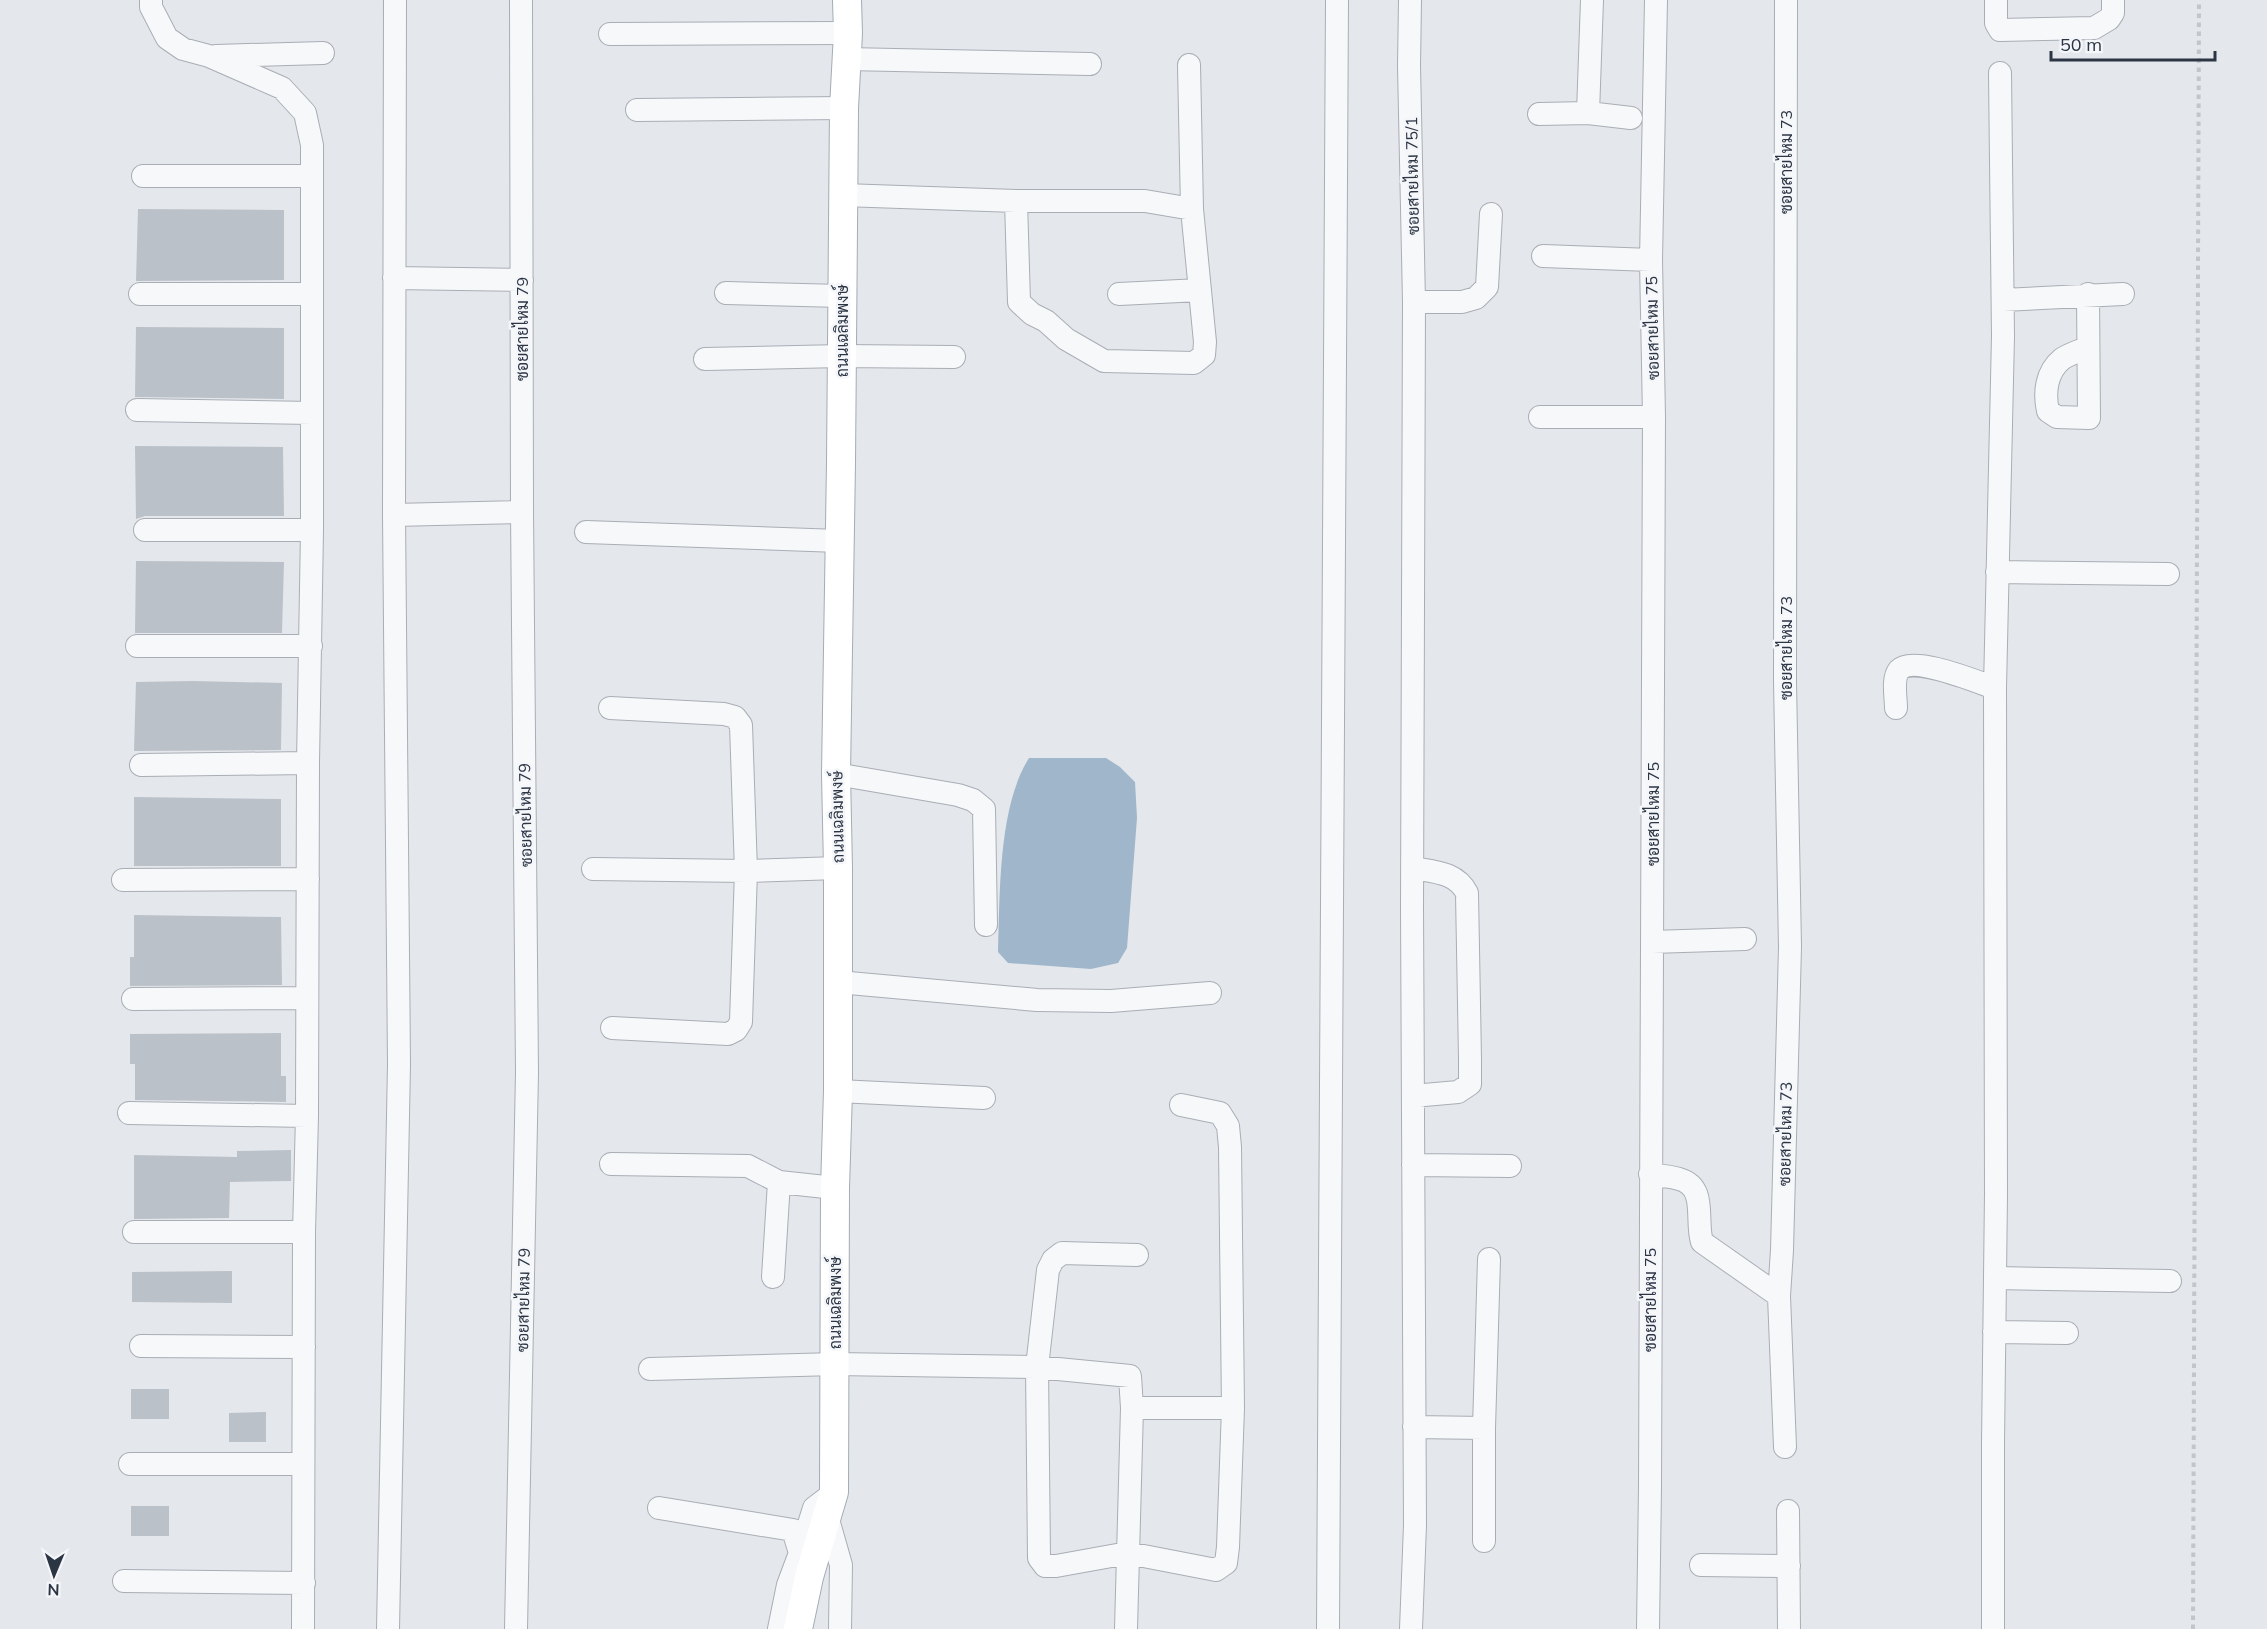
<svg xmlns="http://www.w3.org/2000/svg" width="2267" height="1629" viewBox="0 0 2267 1629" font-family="Mulish,Sarabun,sans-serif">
	<rect width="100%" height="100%" fill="#e4e7eb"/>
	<path fill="#a0b6ca" d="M1029,758H1106L1120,767L1135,782L1137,818L1127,948L1118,963L1091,969L1008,963L998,952C1000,894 998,807 1029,758Z"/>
	<path fill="#bbc1c9" d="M138,209L284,210V280L136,281Z
		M136,327L284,328V399L135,397Z
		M135,446L283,447L284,516H145L136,519Z
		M136,561L284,562L282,633H135Z
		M193,681L282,683L281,750L134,751L136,682Z
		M134,797L281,799V866H134Z
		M134,915L281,917L282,985L130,986V957H134Z
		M281,1033V1076H286V1102L135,1100V1064H130V1034Z
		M291,1150V1181L230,1182L229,1218L134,1219V1155L237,1157V1151Z
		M232,1271V1303L132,1302V1272Z
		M131,1389H169V1419H131Z
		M266,1412V1442H229V1413Z
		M131,1506H169V1536H131Z"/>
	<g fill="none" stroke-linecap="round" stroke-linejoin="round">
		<defs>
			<path id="minor" d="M151,0V7L167,38L183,49L209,56L282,88L305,113L312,145V530L308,763L307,1116L304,1232L303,1629
				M1410,0L1409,66L1414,302L1412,908L1415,1525L1411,1629
				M1996,0V23L2000,30L2094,28L2109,19L2113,13V0
				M610,34L848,33
				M216,56L323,53
				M846,59L1090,64
				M1189,65L1192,209
				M637,110L844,108
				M1588,113L1592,0
				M1539,114L1588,113L1631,118
				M143,176H310
				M843,195L1016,201H1145L1192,209L1205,342L1204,355L1194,363L1104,361L1066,339L1046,321L1032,314L1019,302L1016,201
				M1543,256L1651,260
				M394,278L522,280
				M726,293L842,296
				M140,294H310
				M1119,294L1200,290
				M2088,294L2089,418L2057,417L2048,411C2044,393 2046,372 2062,359C2069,354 2080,351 2088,347
				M2003,300L2123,294
				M1414,302H1462L1476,298L1487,287L1491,214
				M705,359L842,356L954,357
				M137,410L312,413
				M1540,417H1654
				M394,515L522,512
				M145,530H312
				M586,532L839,541
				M1997,572L2168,574
				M137,646H311
				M610,708L724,714L735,717L741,725L746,871L741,1022L736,1030L728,1034L612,1028
				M1896,708C1896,697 1892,679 1899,670C1913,655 1977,682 1995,688
				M141,765L308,763
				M836,774L958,795L973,800L984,809L986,925
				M593,869L746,871L838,868
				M123,880L308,879
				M1652,942L1745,939
				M838,982L1037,1000L1111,1001L1210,993
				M133,999L307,998
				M838,1091L984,1098
				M1413,1096L1458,1092L1470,1084V1059L1467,893C1456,872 1435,872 1413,868
				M129,1113L307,1116
				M611,1164L748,1166L779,1182L835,1188
				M1413,1165L1510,1166
				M1650,1174C1659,1176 1670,1176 1679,1179C1708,1187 1695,1220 1702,1242L1779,1296L1785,1447
				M134,1232H304
				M1137,1255L1062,1253L1053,1260L1048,1270L1037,1367L1039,1558L1045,1566H1056L1128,1553L1216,1570L1226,1563L1228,1547L1233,1408L1230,1147L1228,1126L1220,1113L1181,1105
				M773,1277L779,1182
				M1995,1278L2170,1281
				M1779,1296L1782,1250L1790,947L1785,682L1786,0
				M1994,1332L2067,1333
				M141,1346L304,1347
				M650,1369L835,1364L1037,1367L1130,1376L1132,1408H1233
				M1414,1427L1484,1428
				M130,1464H303
				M659,1508L793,1530L800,1553L788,1585L779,1629
				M1788,1511L1789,1629
				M827,1516L841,1565L840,1629
				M1484,1541V1428L1489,1259
				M800,1553L814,1508L831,1495
				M1701,1565L1789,1566
				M124,1581L304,1583
				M388,1629L399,1064L394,515L395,0
				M516,1629L527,1072L522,512L521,0
				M1126,1629L1132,1408
				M1328,1629L1337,0
				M1648,1629L1650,1487L1654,417L1651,260L1656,0
				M1993,1629V1444L1996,1194L1995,688L2003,336L2000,73"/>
			<path id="major" d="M798,1629L809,1577L834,1492L835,1188L838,1091V868L836,774L841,463L844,108L848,33L847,0"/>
		</defs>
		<use href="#minor" stroke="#a9aeb6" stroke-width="24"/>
		<use href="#major" stroke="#a3acb7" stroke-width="30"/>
		<path stroke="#c2c5cb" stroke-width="4" stroke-dasharray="4.5 4.5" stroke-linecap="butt" d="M2193,1629L2199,0"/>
		<use href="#minor" stroke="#f7f8fa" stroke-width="22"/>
		<use href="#major" stroke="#fff" stroke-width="28"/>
	</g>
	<g text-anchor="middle" stroke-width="5" stroke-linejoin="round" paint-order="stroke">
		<g font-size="16" fill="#2c3544" stroke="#f4f6f9">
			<text transform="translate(1786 162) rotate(-90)" y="6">ซอยสายไหม 73</text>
			<text transform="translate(1412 176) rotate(-91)" y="6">ซอยสายไหม 75/1</text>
			<text transform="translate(1652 328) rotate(-91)" y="6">ซอยสายไหม 75</text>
			<text transform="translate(522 329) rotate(-90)" y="6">ซอยสายไหม 79</text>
			<text transform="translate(842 331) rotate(-90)" y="6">ถนนเฉลิมพงษ์</text>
			<text transform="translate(1786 648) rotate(-90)" y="6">ซอยสายไหม 73</text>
			<text transform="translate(1653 814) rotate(-90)" y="6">ซอยสายไหม 75</text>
			<text transform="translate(525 815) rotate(-91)" y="6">ซอยสายไหม 79</text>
			<text transform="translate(837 817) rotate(-91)" y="6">ถนนเฉลิมพงษ์</text>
			<text transform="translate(1785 1134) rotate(-89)" y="6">ซอยสายไหม 73</text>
			<text transform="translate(523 1300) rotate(-89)" y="6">ซอยสายไหม 79</text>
			<text transform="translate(1650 1300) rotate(-90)" y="6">ซอยสายไหม 75</text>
			<text transform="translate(835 1303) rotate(-90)" y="6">ถนนเฉลิมพงษ์</text>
		</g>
	</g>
	<g transform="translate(54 1575) rotate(182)" stroke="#f4f6f9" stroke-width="4.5" paint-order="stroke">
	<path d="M0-4.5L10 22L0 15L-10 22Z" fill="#2c3544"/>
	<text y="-9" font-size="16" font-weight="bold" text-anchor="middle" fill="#2c3544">N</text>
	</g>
	<path d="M2051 51v9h164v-9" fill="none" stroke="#2c3544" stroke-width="3"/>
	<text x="2060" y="51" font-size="18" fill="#2c3544" stroke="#f4f6f9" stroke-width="4.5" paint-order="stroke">50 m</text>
</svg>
